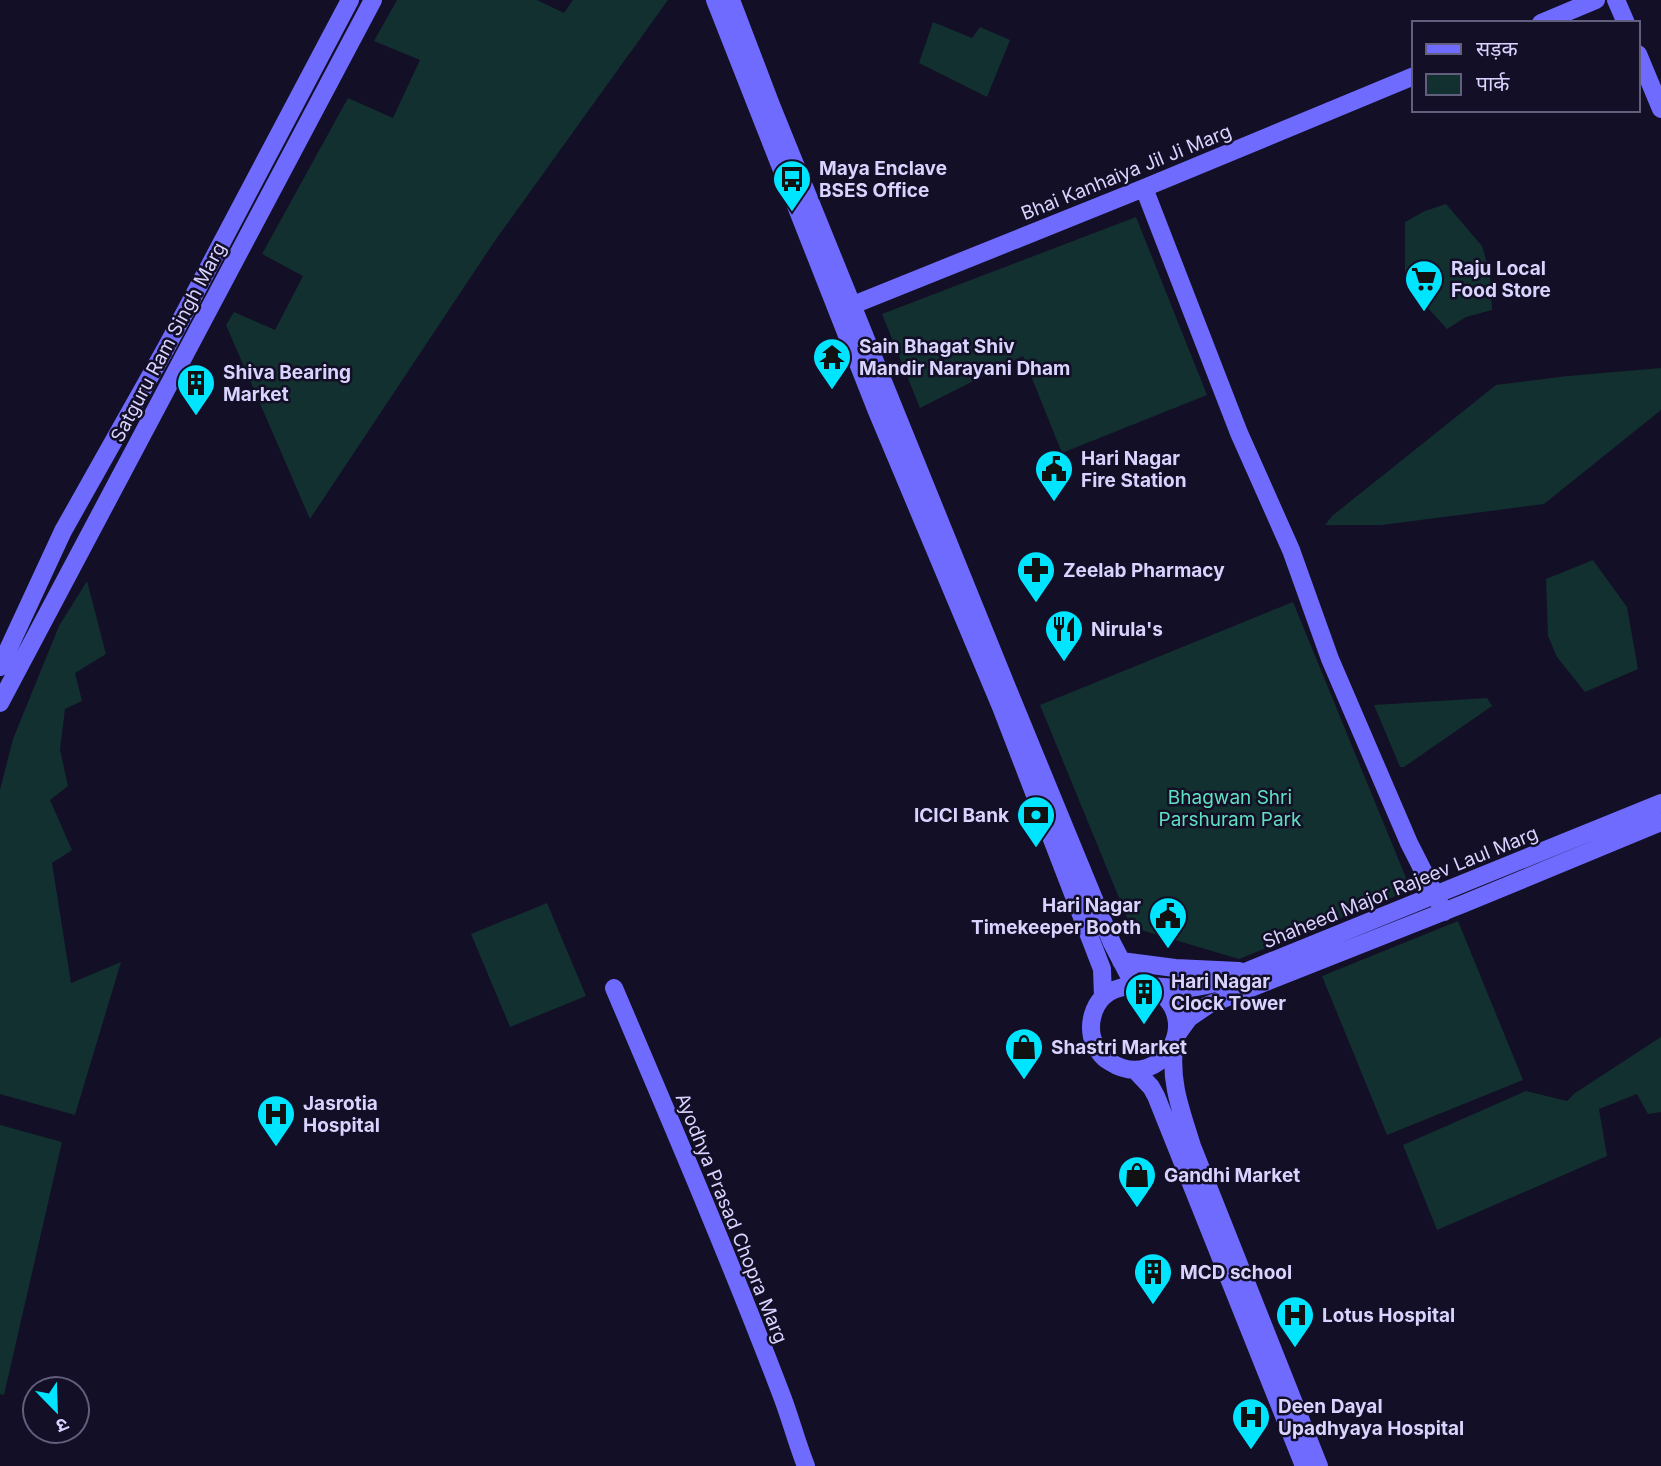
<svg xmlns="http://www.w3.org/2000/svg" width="1661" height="1466" viewBox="0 0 1661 1466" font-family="Inter,'Noto Sans Devanagari',sans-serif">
	<rect width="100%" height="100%" fill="#130f26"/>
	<path fill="#12302f" d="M397,0H537L564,13L573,0H668L494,242L310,519L226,325L234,312L275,330L303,276L262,254L348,98L393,118L420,60L374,41Z
		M933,22L972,38L980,27L1010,40L987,97L919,63Z
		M1446,204L1482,246L1490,273L1492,310L1466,317L1447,329L1418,297L1405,273V222L1425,211Z
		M1136,217L1207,395L1062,453L1023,356L920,408L882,314Z
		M1661,368V410L1544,504L1382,525H1325L1332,516L1496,385L1568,376Z
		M1593,560L1627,607L1638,669L1585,692L1557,657L1548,636L1546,579Z
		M87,581L106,654L75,673L82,701L65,709L60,750L68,786L50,800L72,850L52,863L71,983L121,962L75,1115L0,1094V790L13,739L59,626Z
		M1293,602L1411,890L1239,959L1131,927L1040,705Z
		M1487,698L1492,706L1404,767H1400L1374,705Z
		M547,903L586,996L510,1027L471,934Z
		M1458,921L1523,1080L1387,1135L1322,976Z
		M1661,1037V1112L1648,1114L1637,1094L1599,1109L1607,1156L1437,1230L1403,1145L1526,1091L1567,1101L1575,1093Z
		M0,1125L62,1142L4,1395L0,1394Z"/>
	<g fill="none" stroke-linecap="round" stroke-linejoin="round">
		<path stroke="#6f6bff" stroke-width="18" d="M715,0L876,409L1001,707L1102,969L1103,997
			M731,0L771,105L1013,702L1112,943L1135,987
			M1616,0L1626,23
			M1541,23L1596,0
			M1638,54L1661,109
			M1144,188L1239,433L1291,550L1330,659L1409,843L1444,912
			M853,305L1144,188L1414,76
			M0,667L63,531L166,348L350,0
			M0,703L373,0
			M1121,961L1175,968L1239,971
			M1150,987C1208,1014 1162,1095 1110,1062C1101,1057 1095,1047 1092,1037C1089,1023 1093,1007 1103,997C1122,978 1162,989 1186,988C1198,988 1211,984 1223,981L1661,803
			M614,988C671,1122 728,1255 780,1391C790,1416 796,1441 806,1466
			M1176,1036L1189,1018L1208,1005L1463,904L1661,822
			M1174,1046C1170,1084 1181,1110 1192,1146L1319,1466
			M1135,1070L1151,1087L1156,1096L1304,1466"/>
	</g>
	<defs>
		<symbol id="bus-pin" viewBox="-11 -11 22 30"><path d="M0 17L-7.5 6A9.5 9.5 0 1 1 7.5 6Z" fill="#00e5ff" stroke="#130f26"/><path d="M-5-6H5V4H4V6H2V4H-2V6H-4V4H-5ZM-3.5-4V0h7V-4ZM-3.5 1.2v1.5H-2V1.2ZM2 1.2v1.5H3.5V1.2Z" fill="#111"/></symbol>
		<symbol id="supermarket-pin" viewBox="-11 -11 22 30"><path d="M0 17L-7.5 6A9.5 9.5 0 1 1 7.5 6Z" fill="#00e5ff" stroke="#130f26"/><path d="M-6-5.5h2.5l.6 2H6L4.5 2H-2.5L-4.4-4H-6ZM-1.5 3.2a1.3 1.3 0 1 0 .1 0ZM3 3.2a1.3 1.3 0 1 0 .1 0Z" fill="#111"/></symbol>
		<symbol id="temple-pin" viewBox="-11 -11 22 30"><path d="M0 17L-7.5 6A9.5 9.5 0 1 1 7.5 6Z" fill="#00e5ff" stroke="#130f26"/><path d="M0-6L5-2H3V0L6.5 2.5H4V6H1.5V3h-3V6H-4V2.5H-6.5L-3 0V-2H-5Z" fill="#111"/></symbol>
		<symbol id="building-pin" viewBox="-11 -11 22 30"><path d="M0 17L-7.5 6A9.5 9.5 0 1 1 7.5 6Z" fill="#00e5ff" stroke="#130f26"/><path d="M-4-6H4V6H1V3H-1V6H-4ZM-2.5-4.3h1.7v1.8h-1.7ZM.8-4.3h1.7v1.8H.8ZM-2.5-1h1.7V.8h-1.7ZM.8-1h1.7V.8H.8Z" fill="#111"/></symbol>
		<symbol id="civic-pin" viewBox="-11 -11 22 30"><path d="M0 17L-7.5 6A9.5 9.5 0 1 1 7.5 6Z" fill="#00e5ff" stroke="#130f26"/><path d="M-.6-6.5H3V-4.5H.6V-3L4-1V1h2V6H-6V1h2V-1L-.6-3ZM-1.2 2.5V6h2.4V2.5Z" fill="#111"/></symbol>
		<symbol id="pharmacy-pin" viewBox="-11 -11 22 30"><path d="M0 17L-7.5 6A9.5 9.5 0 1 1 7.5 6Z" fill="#00e5ff" stroke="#130f26"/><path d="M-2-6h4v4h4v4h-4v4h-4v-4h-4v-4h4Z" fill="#111"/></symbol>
		<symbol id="restaurant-pin" viewBox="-11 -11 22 30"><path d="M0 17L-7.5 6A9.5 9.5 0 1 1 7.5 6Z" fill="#00e5ff" stroke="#130f26"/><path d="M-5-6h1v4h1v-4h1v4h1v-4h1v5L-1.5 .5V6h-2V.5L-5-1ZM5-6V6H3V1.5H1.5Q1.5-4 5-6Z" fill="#111"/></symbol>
		<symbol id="bank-pin" viewBox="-11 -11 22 30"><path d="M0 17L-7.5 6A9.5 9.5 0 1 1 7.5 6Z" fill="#00e5ff" stroke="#130f26"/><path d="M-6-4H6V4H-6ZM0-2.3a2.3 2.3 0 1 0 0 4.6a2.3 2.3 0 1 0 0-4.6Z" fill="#111"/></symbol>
		<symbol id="shop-pin" viewBox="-11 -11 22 30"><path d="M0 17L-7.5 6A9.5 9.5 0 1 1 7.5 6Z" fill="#00e5ff" stroke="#130f26"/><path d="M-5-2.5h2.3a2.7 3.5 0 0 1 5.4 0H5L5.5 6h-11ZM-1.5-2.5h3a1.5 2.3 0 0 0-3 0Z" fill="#111"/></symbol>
		<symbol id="hospital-pin" viewBox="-11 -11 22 30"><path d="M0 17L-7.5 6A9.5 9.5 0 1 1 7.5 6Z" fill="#00e5ff" stroke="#130f26"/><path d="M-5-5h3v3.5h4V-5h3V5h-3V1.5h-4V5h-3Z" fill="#111"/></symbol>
	</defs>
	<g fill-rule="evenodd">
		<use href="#bus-pin" x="770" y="157" width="44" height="60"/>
		<use href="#supermarket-pin" x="1402" y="257" width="44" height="60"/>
		<use href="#temple-pin" x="810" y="335" width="44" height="60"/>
		<use href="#building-pin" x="174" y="361" width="44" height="60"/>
		<use href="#civic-pin" x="1032" y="447" width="44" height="60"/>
		<use href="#pharmacy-pin" x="1014" y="548" width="44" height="60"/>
		<use href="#restaurant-pin" x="1042" y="607" width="44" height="60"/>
		<use href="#bank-pin" x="1014" y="793" width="44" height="60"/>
		<use href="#civic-pin" x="1146" y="894" width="44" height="60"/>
		<use href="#building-pin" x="1122" y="970" width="44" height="60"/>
		<use href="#shop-pin" x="1002" y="1025" width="44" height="60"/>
		<use href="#hospital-pin" x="254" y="1092" width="44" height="60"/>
		<use href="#shop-pin" x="1115" y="1153" width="44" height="60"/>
		<use href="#building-pin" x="1131" y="1250" width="44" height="60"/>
		<use href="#hospital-pin" x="1273" y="1293" width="44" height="60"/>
		<use href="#hospital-pin" x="1229" y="1395" width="44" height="60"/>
	</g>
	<g text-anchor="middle" stroke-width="5" stroke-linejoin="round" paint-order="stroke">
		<g font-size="19" font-weight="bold" fill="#d9d4ff" stroke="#130f26" text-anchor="start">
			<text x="819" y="175">Maya Enclave<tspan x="819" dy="22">BSES Office</tspan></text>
			<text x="1451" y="275">Raju Local<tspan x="1451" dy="22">Food Store</tspan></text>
			<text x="859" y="353">Sain Bhagat Shiv<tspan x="859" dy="22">Mandir Narayani Dham</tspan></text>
			<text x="223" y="379">Shiva Bearing<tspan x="223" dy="22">Market</tspan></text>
			<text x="1081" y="465">Hari Nagar<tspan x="1081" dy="22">Fire Station</tspan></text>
			<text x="1063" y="577">Zeelab Pharmacy</text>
			<text x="1091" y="636">Nirula's</text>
			<text x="1009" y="822" text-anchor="end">ICICI Bank</text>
			<text x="1141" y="912" text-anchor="end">Hari Nagar<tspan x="1141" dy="22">Timekeeper Booth</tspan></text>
			<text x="1171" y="988">Hari Nagar<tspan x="1171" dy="22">Clock Tower</tspan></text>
			<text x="1051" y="1054">Shastri Market</text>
			<text x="303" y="1110">Jasrotia<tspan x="303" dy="22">Hospital</tspan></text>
			<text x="1164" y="1182">Gandhi Market</text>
			<text x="1180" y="1279">MCD school</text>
			<text x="1322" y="1322">Lotus Hospital</text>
			<text x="1278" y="1413">Deen Dayal<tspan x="1278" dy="22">Upadhyaya Hospital</tspan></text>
		</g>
		<g font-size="19" fill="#d9d4ff" stroke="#130f26">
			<text transform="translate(1126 172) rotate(-22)" y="7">Bhai Kanhaiya Jil Ji Marg</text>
			<text transform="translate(168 342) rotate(-62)" y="7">Satguru Ram Singh Marg</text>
			<text transform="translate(1400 887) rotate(-22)" y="7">Shaheed Major Rajeev Laul Marg</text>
			<text transform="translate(732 1218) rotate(68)" y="7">Ayodhya Prasad Chopra Marg</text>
		</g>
		<g font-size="19" fill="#5fe0c0" stroke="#130f26">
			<text x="1230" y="804">Bhagwan Shri<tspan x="1230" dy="22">Parshuram Park</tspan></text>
		</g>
	</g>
	<rect x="1412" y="21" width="228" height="91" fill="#130f26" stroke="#625e7d" stroke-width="2"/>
	<rect x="1426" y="44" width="35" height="10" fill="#6f6bff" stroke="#625e7d" stroke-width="2"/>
	<text x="1476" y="56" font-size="21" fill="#d9d4ff">सड़क</text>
	<rect x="1426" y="74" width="35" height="21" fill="#12302f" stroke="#625e7d" stroke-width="2"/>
	<text x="1476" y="91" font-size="21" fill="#d9d4ff">पार्क</text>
	<g transform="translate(56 1410) rotate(157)"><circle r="33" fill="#130f26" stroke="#625e7d" stroke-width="2"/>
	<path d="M0-5L12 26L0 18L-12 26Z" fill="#00e5ff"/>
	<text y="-10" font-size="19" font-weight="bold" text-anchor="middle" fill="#d9d4ff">उ</text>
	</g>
</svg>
